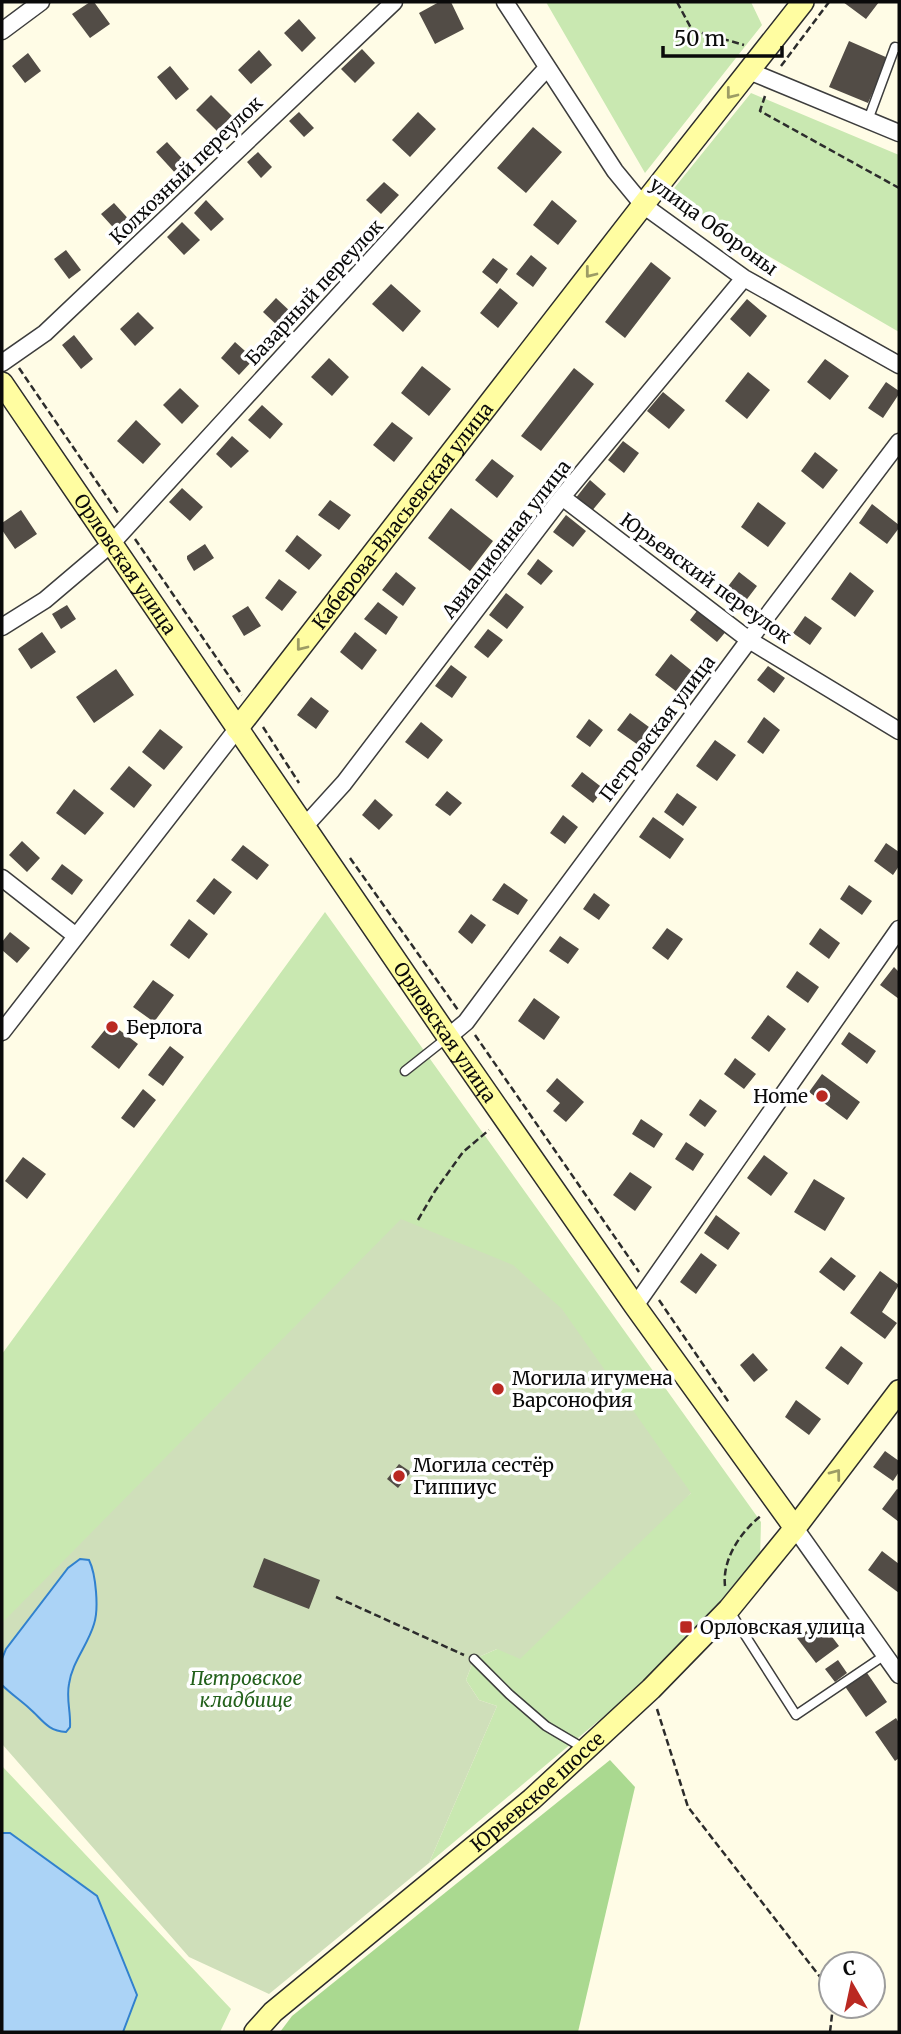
<svg xmlns="http://www.w3.org/2000/svg" width="901" height="2034" viewBox="0 0 901 2034" font-family="Merriweather,serif">
	<rect width="100%" height="100%" fill="#fffce6"/>
	<path fill="#c9e8b1" d="M546,2H751L762,25L645,173Z
		M751,93L899,155V332L667,197Z
		M325,912L761,1522L760,1560L640,1686L429,1863L497,1706L479,1700L466,1680L474,1659L497,1649L691,1493L2,1623V1354Z
		M2,1766L231,2009L220,2032H2Z"/>
	<path fill="#aad990" d="M610,1760L635,1787L578,2032H280L292,2016Z"/>
	<path fill="#cfdfba" d="M401,1219L513,1265L562,1309L691,1493L520,1659L497,1649L474,1659L466,1680L479,1700L497,1706L429,1863L269,1994L189,1957L2,1744V1623Z"/>
	<path fill="#abd3f6" stroke="#3181ce" stroke-width="2" d="M80,1559L89,1560C96,1574 99,1609 94,1624C88,1645 72,1662 69,1684C66,1699 71,1712 70,1727L66,1732C47,1731 42,1719 29,1708C20,1700 10,1693 2,1685V1659L6,1649L68,1568Z
		M2,1833H10L97,1896L137,1995L123,2032H2Z"/>
	<path fill="#524c46" d="M90,2H94L110,24L90,38L72,14Z
		M439,2H451L464,29L435,44L419,13Z
		M843,2H879L866,19Z
		M299,19L316,38L302,52L284,33Z
		M849,41L888,58L868,103L829,87Z
		M362,49L375,63L355,83L341,69Z
		M259,50L272,65L251,84L238,70Z
		M28,53L41,71L25,83L12,66Z
		M170,66L189,89L176,100L157,77Z
		M211,95L234,118L218,132L196,110Z
		M299,112L314,128L304,137L289,121Z
		M418,112L436,129L410,157L392,140Z
		M533,127L562,152L526,193L497,168Z
		M167,142L188,165L177,175L156,152Z
		M258,152L272,167L261,178L247,162Z
		M384,182L399,195L381,214L366,200Z
		M206,200L224,219L211,231L194,213Z
		M552,200L577,221L558,245L533,225Z
		M114,203L133,224L121,236L101,214Z
		M182,222L200,240L184,255L167,237Z
		M66,250L81,270L69,279L54,259Z
		M531,255L547,268L533,287L516,274Z
		M493,258L508,269L497,284L482,272Z
		M651,262L671,278L625,338L605,322Z
		M391,284L421,311L403,332L372,304Z
		M500,288L518,303L498,328L480,313Z
		M276,298L293,314L280,328L263,312Z
		M747,299L767,316L750,337L730,319Z
		M138,312L154,328L135,346L120,329Z
		M74,335L93,359L81,369L62,345Z
		M235,342L254,359L239,375L221,358Z
		M329,358L349,377L332,396L311,377Z
		M825,359L849,376L830,400L807,382Z
		M422,366L451,389L429,416L401,393Z
		M574,368L594,384L541,451L521,436Z
		M748,372L770,390L747,419L725,401Z
		M886,382L899,391V394L883,418L868,408Z
		M180,388L199,406L182,424L163,405Z
		M663,392L685,410L669,429L647,411Z
		M262,405L283,424L270,439L248,420Z
		M136,420L161,444L143,464L117,441Z
		M392,422L413,438L394,462L373,445Z
		M232,436L249,451L231,468L216,454Z
		M623,441L639,453L624,473L608,460Z
		M815,452L838,470L823,489L801,471Z
		M492,459L514,476L497,498L475,480Z
		M590,480L606,494L591,512L575,499Z
		M182,488L203,507L190,521L169,502Z
		M330,500L351,515L339,530L318,515Z
		M758,502L786,523L768,547L741,527Z
		M872,504L899,525V528L887,544L859,523Z
		M451,508L493,541L470,571L428,538Z
		M21,510L37,534L15,549L2,530V523Z
		M566,515L586,531L573,547L553,532Z
		M297,535L322,555L309,570L285,551Z
		M205,544L214,558L194,571L187,559V556Z
		M538,559L553,571L541,585L527,574Z
		M396,572L416,588L403,606L382,590Z
		M739,572L757,586L741,607L723,593Z
		M850,572L874,591L855,617L831,599Z
		M279,579L297,592L282,611L265,598Z
		M506,593L524,607L507,629L489,615Z
		M378,602L398,617L386,635L364,619Z
		M67,605L76,619L61,629L52,614Z
		M248,606L261,626L244,636L232,616Z
		M700,607L728,629L717,642L690,620Z
		M805,616L822,628L810,645L793,633Z
		M488,629L503,640L488,658L474,647Z
		M42,632L56,652L31,669L18,649Z
		M355,632L377,650L362,670L340,652Z
		M671,654L692,671L677,692L655,675Z
		M451,665L467,677L452,698L435,686Z
		M768,666L785,678L774,693L757,680Z
		M116,669L134,695L94,723L76,697Z
		M311,697L329,711L316,729L297,715Z
		M630,713L653,730L641,747L617,730Z
		M764,717L780,730L763,754L747,742Z
		M589,719L603,730L590,747L576,737Z
		M421,722L443,740L428,759L405,742Z
		M160,729L183,747L164,770L142,752Z
		M715,740L736,755L717,781L696,766Z
		M129,766L152,785L134,808L110,789Z
		M582,772L604,789L593,803L571,786Z
		M74,789L104,813L85,835L56,813Z
		M447,791L462,803L450,816L435,805Z
		M677,793L697,807L683,826L664,812Z
		M375,799L393,815L379,830L362,815Z
		M563,815L578,827L565,844L550,833Z
		M653,817L684,839L670,859L639,837Z
		M22,841L40,858L27,872L9,855Z
		M886,843L899,852V866L893,875L874,861Z
		M243,845L269,865L257,880L231,860Z
		M62,864L83,880L72,895L51,879Z
		M214,878L232,892L214,915L196,901Z
		M504,883L528,900L518,915L492,900Z
		M849,885L872,901L862,915L840,899Z
		M594,893L610,905L599,920L583,909Z
		M471,914L486,925L472,944L458,932Z
		M189,919L208,934L189,959L170,945Z
		M667,928L683,939L668,960L652,948Z
		M820,928L840,943L829,959L809,944Z
		M10,932L30,948L17,963L2,950V942Z
		M560,936L579,949L568,964L549,951Z
		M894,967L899,972V999L880,985Z
		M797,971L819,987L808,1003L786,987Z
		M153,980L174,995L154,1022L133,1007Z
		M534,998L560,1017L544,1040L518,1021Z
		M768,1015L786,1029L769,1052L751,1038Z
		M108,1026H114L138,1044L119,1069L91,1047Z
		M849,1032L876,1051L867,1064L841,1044Z
		M170,1046L184,1057L163,1086L148,1075Z
		M735,1058L756,1074L744,1089L724,1074Z
		M822,1074L860,1102L847,1120L809,1092Z
		M557,1078L584,1102L566,1122L553,1111L560,1103L546,1091Z
		M143,1089L156,1100L134,1128L121,1118Z
		M700,1099L717,1111L705,1127L689,1115Z
		M641,1119L663,1134L654,1148L632,1134Z
		M686,1142L704,1154L693,1171L675,1159Z
		M764,1155L788,1173L771,1196L747,1178Z
		M23,1157L46,1174L27,1199L5,1181Z
		M630,1172L652,1187L635,1211L613,1195Z
		M814,1179L845,1198L825,1231L794,1212Z
		M716,1215L740,1233L728,1250L704,1233Z
		M701,1253L717,1265L696,1294L680,1282Z
		M831,1257L856,1276L844,1291L819,1272Z
		M880,1271L899,1285L882,1312L897,1323L885,1339L850,1313Z
		M841,1346L863,1363L848,1385L825,1368Z
		M753,1353L768,1370L754,1382L740,1365Z
		M499,1381L506,1387L496,1397L490,1391Z
		M796,1400L821,1419L809,1435L785,1417Z
		M885,1451L899,1461V1472L893,1481L873,1467Z
		M399,1464L411,1472L398,1488L387,1479Z
		M897,1489L899,1490V1522L882,1509Z
		M882,1551L899,1564V1593L868,1570Z
		M264,1558L320,1580L309,1609L253,1587Z
		M820,1621L839,1646L816,1663L797,1638Z
		M838,1660L847,1673L835,1682L825,1669Z
		M865,1670L887,1702L866,1717L844,1685Z
		M896,1718L899,1723V1758L895,1761L875,1732Z"/>
	<g fill="none" stroke-linecap="round" stroke-linejoin="round">
		<defs>
			<path id="lane" d="M868,120L895,47L899,48
				M405,1071L448,1037
				M729,1610L796,1715L885,1655
				M474,1659L509,1694L546,1726L585,1749"/>
			<path id="street" d="M505,2L615,171L643,205L744,278L899,365
				M2,31L41,2
				M749,71L899,133
				M2,363L45,333L394,2
				M562,497L749,640L899,731
				M2,627L45,600L111,544L547,68
				M304,827L344,783L562,497L744,278
				M2,878L76,936
				M2,1032L237,729
				M448,1037L466,1022L749,640L899,442
				M635,1306L899,929
				M795,1528L899,1675"/>
			<g id="secondary">
				<path id="s1" d="M2,383L448,1037L635,1306L795,1528"/>
				<path id="s2" d="M237,729L643,205L803,2"/>
				<path id="s3" d="M255,2032L273,2012L532,1799L651,1689L729,1609L795,1528L899,1391"/>
			</g>
		</defs>
		<use href="#lane" stroke="#3d3d3d" stroke-width="11"/>
		<use href="#street" stroke="#3d3d3d" stroke-width="19"/>
		<use href="#secondary" stroke="#2c2c2c" stroke-width="24"/>
		<path stroke="#2c2c2c" stroke-width="2.5" stroke-dasharray="7 3.5" stroke-linecap="butt" d="M677,2L692,30L744,45
			M781,66L829,2
			M765,96L760,111L899,188
			M19,368L118,513
			M135,539L242,695
			M263,727L299,783
			M350,858L458,1010
			M475,1035L639,1272
			M418,1220L435,1191L463,1152L489,1130
			M659,1300L730,1404
			M725,1586C722,1559 741,1531 762,1515
			M336,1597L464,1655
			M657,1709L688,1807L831,1991
			M830,2032L833,2006"/>
		<use href="#lane" stroke="#fff" stroke-width="8"/>
		<use href="#street" stroke="#fff" stroke-width="16"/>
		<use href="#secondary" stroke="#fffda1" stroke-width="21"/>
	</g>
	<defs><path id="oneway-chevron" d="M-2-3.5L2.5 0L-2 3.5" fill="none" stroke-width="1.6" stroke-linecap="round" stroke-linejoin="round" transform="scale(1.75)"/></defs>
	<g stroke="#9d9c65">
		<use href="#oneway-chevron" transform="translate(731 94) rotate(128)"/>
		<use href="#oneway-chevron" transform="translate(590 273) rotate(128)"/>
		<use href="#oneway-chevron" transform="translate(301 646) rotate(128)"/>
		<use href="#oneway-chevron" transform="translate(836 1474) rotate(-53)"/>
	</g>
	<g fill="#ba2922" stroke="#fff" stroke-width="2.5">
		<circle cx="112" cy="1027" r="7"/>
		<circle cx="822" cy="1096" r="7"/>
		<circle cx="498" cy="1389" r="7"/>
		<circle cx="399" cy="1476" r="7"/>
		<rect x="679" y="1620" width="14" height="14" rx="3.5"/>
	</g>
	<g text-anchor="middle" stroke-width="7" stroke-linejoin="round" paint-order="stroke">
		<g font-size="19" fill="#0a0a0a" stroke="#fff">
			<text transform="translate(186 170) rotate(-44)" y="7">Колхозный переулок</text>
			<text transform="translate(714 226) rotate(36)" y="7">улица Обороны</text>
			<text transform="translate(314 292) rotate(-47)" y="7">Базарный переулок</text>
			<text dy="7" stroke="none"><textPath href="#s2" startOffset="270">Каберова-Власьевская улица</textPath></text>
			<text transform="translate(506 539) rotate(-52)" y="7">Авиационная улица</text>
			<text dy="7" stroke="none"><textPath href="#s1" startOffset="219">Орловская улица</textPath></text>
			<text transform="translate(706 578) rotate(36)" y="7">Юрьевский переулок</text>
			<text transform="translate(657 728) rotate(-53)" y="7">Петровская улица</text>
			<text dy="7" stroke="none"><textPath href="#s1" startOffset="786">Орловская улица</textPath></text>
			<text dy="7" stroke="none"><textPath href="#s3" startOffset="371">Юрьевское шоссе</textPath></text>
		</g>
		<g font-size="19" fill="#0a0a0a" stroke="#fff" text-anchor="start">
			<text x="126" y="1034">Берлога</text>
			<text x="808" y="1103" text-anchor="end">Home</text>
			<text x="512" y="1385">Могила игумена<tspan x="512" dy="22">Варсонофия</tspan></text>
			<text x="413" y="1472">Могила сестёр<tspan x="413" dy="22">Гиппиус</tspan></text>
			<text x="700" y="1634">Орловская улица</text>
		</g>
		<g font-size="19" font-style="italic" fill="#23611b" stroke="#fff">
			<text x="246" y="1685">Петровское<tspan x="246" dy="22">кладбище</tspan></text>
		</g>
	</g>
	<rect width="901" height="2034" fill="none" stroke="#0a0a0a" stroke-width="7"/>
	<g transform="translate(852 1985) rotate(351)"><circle r="33" fill="#ffffff" stroke="#9d9d9d" stroke-width="2"/>
	<path d="M0-5L12 26L0 18L-12 26Z" fill="#ba2922"/>
	<text y="-10" font-size="19" font-weight="bold" text-anchor="middle" fill="#0a0a0a">С</text>
	</g>
	<path d="M663 46v10h119v-10" fill="none" stroke="#0a0a0a" stroke-width="3.5"/>
	<text x="674" y="46" font-size="21" fill="#0a0a0a" stroke="#ffffff" stroke-width="5" paint-order="stroke">50 m</text>
</svg>
